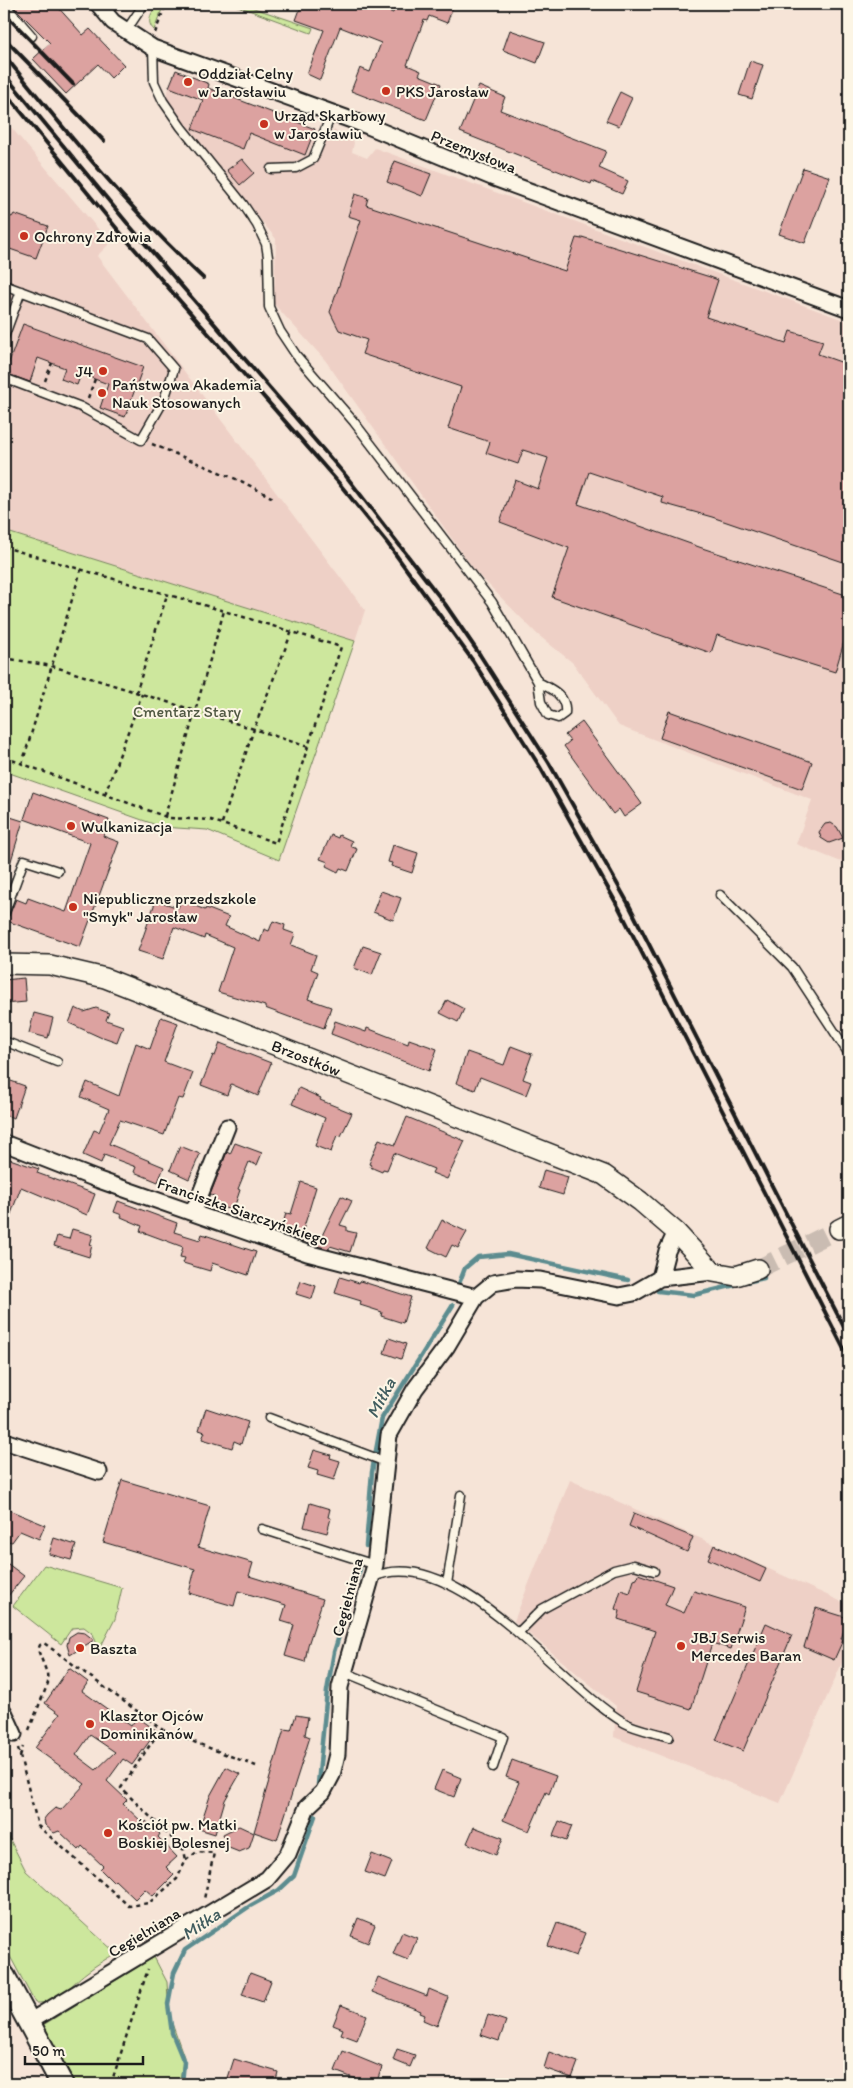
<svg xmlns="http://www.w3.org/2000/svg" width="853" height="2088" viewBox="0 0 853 2088" font-family="Itim,sans-serif">
	<rect width="100%" height="100%" fill="#f6e4d7"/>
	<filter id="ink" filterUnits="userSpaceOnUse"><feTurbulence type="fractalNoise" baseFrequency=".02" numOctaves="2"/><feDisplacementMap in="SourceGraphic" scale="10" xChannelSelector="R" yChannelSelector="G"/><feConvolveMatrix kernelMatrix="1 2 1 2 8 2 1 2 1" color-interpolation-filters="sRGB"/></filter>
	<g filter="url(#ink)">
		<path fill="#eed0c6" d="M176,70L209,84L207,89L222,95V93L331,136L334,130L352,138L354,143L352,152L367,158L375,148L849,322V865L796,844L812,800L619,726L573,663L537,634L475,571L325,360L274,304L276,239L165,99Z
			M4,119L110,243L97,256L365,610L355,641L4,531Z
			M570,1480L849,1605V1647L780,1803L614,1737L616,1706L514,1621Z"/>
		<path fill="#cde79d" stroke="#74825c" d="M157,4H164L154,30C145,21 152,13 157,4Z
			M232,4H242L313,28L311,33Z
			M4,531L355,641L279,860L207,830L162,827L4,771Z
			M44,1565L122,1588L115,1619L99,1650L93,1634L84,1627L72,1628L61,1644L13,1606Z
			M4,1828L26,1871L116,1953C106,1959 96,1965 87,1972C68,1986 61,2004 35,2003L4,1945Z
			M154,1957L167,1982L169,2015L184,2057L179,2084H76L43,2025Z"/>
		<g fill="none" stroke-linecap="round" stroke-linejoin="round">
			<path stroke="#5b8c8f" stroke-width="4.5" d="M845,1239L849,1236
				M746,1282L764,1278
				M457,1289L465,1268L478,1257L508,1254L628,1280
				M658,1291L694,1295L739,1284
				M366,1546L372,1472L382,1418L453,1305
				M318,1784L327,1691L334,1652L360,1569
				M182,2084L184,2062L172,2033L168,2004L174,1973L185,1950L250,1906L279,1890L294,1876L315,1816"/>
		</g>
		<path fill="#dca2a0" stroke="#1c1c1c" fill-rule="evenodd" d="M11,4H55L83,35L90,29L124,65L111,78L98,64L66,94L33,59L50,43Z
			M302,4H370L393,13L396,4H454L447,23L429,16L427,21L424,20L407,65L421,71L419,75L441,84L426,120L351,91L360,68L370,72L381,43L340,27L320,80L307,74L324,30L296,20Z
			M510,30L545,42L537,63L503,50Z
			M750,61L763,65L752,99L739,95Z
			M176,70L209,84L208,88L315,129L305,155L249,133L243,149L192,129L203,100L169,87Z
			M479,86L505,97L500,110L606,151L599,168L628,181L622,194L592,181L591,184L460,132Z
			M620,92L632,98L619,126L606,121Z
			M242,159L254,173L240,185L227,170Z
			M395,161L431,174L422,196L387,182Z
			M803,168L830,177L805,243L779,234Z
			M355,194L368,198L366,205L565,271L576,238L582,239V237L710,277L718,280L706,317L786,343L790,331L823,341L818,354L849,365V564L712,517L662,503L663,497L589,472L578,504L702,548L849,596V625L835,672L717,635L711,653L552,597L569,548L500,522L515,480L538,489L548,458L523,450L518,464L486,453L490,442L448,428L461,387L362,354L367,340L339,330L330,312L361,220L348,216Z
			M4,214L12,217L14,214L48,226L36,258L4,247Z
			M23,324L143,367L125,417L100,408L108,384L81,374L77,385L61,379L65,368L38,358L30,382L5,373Z
			M669,711L812,762L802,789L660,738Z
			M582,722L642,804L624,817L619,809L613,814L564,746L570,741L565,735Z
			M33,792L109,820L103,836L119,842L80,947L4,920L9,916L16,899L26,903L28,898L66,912L90,843L24,819Z
			M4,815L23,821L7,874H4Z
			M831,823L837,827L843,838L829,843L821,838L819,832L825,824Z
			M331,835L338,838L339,835L352,841L350,846L357,849L348,871L340,868L338,872L326,866L328,862L320,859Z
			M393,845L418,853L412,873L391,866L392,863L388,862Z
			M381,891L401,898L393,920L373,912Z
			M156,900L178,908L181,900L205,910L206,908L229,917L225,926L260,942L264,929L269,931L273,921L285,925L284,930L295,934L291,945L316,955L311,969L318,972L308,999L331,1007L324,1028L292,1017V1018L265,1008V1006L218,992L233,947L205,935L204,939L174,927L163,959L138,951Z
			M363,946L381,952L372,975L354,968Z
			M24,978L26,1002L4,1004V980Z
			M447,1000L464,1009L458,1022L440,1013Z
			M75,1008L84,1012L96,1008L109,1013L106,1020L123,1026L117,1042L103,1037L102,1038L69,1023Z
			M34,1013L53,1018L48,1038L29,1033Z
			M161,1017L178,1023L164,1062L193,1073L183,1099L178,1098L164,1135L120,1120L109,1144L164,1167L158,1182L134,1172L136,1167L104,1155L101,1163L83,1155L94,1130L99,1132L109,1109L81,1097L87,1082L119,1096L136,1043L150,1049Z
			M335,1021L366,1032L367,1028L408,1044L409,1039L437,1049L429,1071L331,1034Z
			M220,1043L271,1063L258,1096L231,1084L227,1095L201,1085L213,1055L215,1056Z
			M511,1046L532,1054L523,1079L531,1082L526,1095L480,1077L475,1090L456,1083L467,1052L504,1065Z
			M8,1080L25,1086L14,1118L4,1115V1092Z
			M299,1088L321,1098L320,1100L352,1113L341,1136L337,1135L331,1152L315,1146L325,1118L292,1104Z
			M407,1117L465,1141L447,1179L432,1173L434,1169L394,1153L387,1170L383,1169L382,1172L370,1167L371,1165L369,1164L379,1139L395,1145Z
			M235,1143L262,1153L257,1165L249,1162L238,1189L240,1190L233,1211L212,1203L215,1196L210,1195L227,1152L230,1154Z
			M180,1146L200,1154L189,1179L170,1170Z
			M4,1157L39,1169L37,1173L95,1194L87,1215L21,1187L5,1230H4Z
			M544,1170L568,1177L563,1195L539,1188Z
			M301,1182L316,1187L301,1237L281,1231L286,1213L291,1214Z
			M341,1196L352,1201L340,1225L347,1227V1231L356,1233L350,1252L330,1246L329,1249L317,1246Z
			M118,1201L177,1223L174,1232L200,1240L202,1234L256,1252L248,1275L212,1263L210,1271L183,1263L185,1258L180,1257L183,1247L140,1231L142,1226L121,1217L122,1215L114,1212Z
			M442,1220L467,1232L458,1248L452,1245L446,1257L428,1248Z
			M72,1229L93,1235L90,1245H92L89,1257L54,1246L57,1236L69,1239Z
			M340,1277L359,1283L360,1281L411,1297L403,1323L381,1316L382,1312L360,1305L361,1301L335,1293Z
			M301,1281L316,1286L312,1299L296,1294Z
			M389,1338L406,1344L401,1359L384,1353Z
			M206,1408L248,1422L241,1444L234,1441L232,1448L202,1439L205,1432L199,1430Z
			M314,1450L331,1455L330,1458L340,1461L334,1480L317,1475L318,1471L308,1468Z
			M122,1480L210,1506L198,1547L253,1563L249,1576L323,1599L308,1645L305,1662L285,1656L294,1625L281,1621L286,1605L238,1591L234,1606L189,1593L195,1569L103,1542Z
			M310,1503L330,1509L328,1517L331,1518L327,1533L304,1527Z
			M4,1508L45,1525L39,1539L20,1531L12,1542L4,1540Z
			M634,1513L693,1537L687,1552L629,1526Z
			M54,1538L76,1545L71,1560L49,1554Z
			M714,1545L766,1569L760,1582L708,1559Z
			M4,1561L24,1576L4,1601Z
			M638,1574L673,1586L665,1605L684,1613L694,1591L745,1607L731,1649L712,1643L691,1709L636,1692L655,1631L618,1619L620,1611L615,1609L621,1590L630,1593L634,1580L637,1579Z
			M816,1608L848,1618L841,1639L843,1640L834,1660L804,1647Z
			M766,1623L792,1635L743,1751L716,1740Z
			M77,1632L85,1633L94,1640L70,1655L67,1645L69,1637Z
			M69,1668L88,1682L82,1691L131,1726L137,1717L157,1731L132,1765L123,1759L107,1781L127,1800L123,1804L144,1824L146,1821L160,1834L158,1837L177,1857L166,1867L174,1875L153,1896L145,1889L135,1899L115,1880L113,1882L100,1869L103,1866L82,1846L79,1850L59,1831L54,1833L45,1825L44,1819L47,1815L55,1808L61,1810L85,1784L35,1748L60,1714L45,1703ZM90,1735L115,1752L96,1770L76,1755Z
			M296,1715L308,1717L305,1735L310,1737L277,1840L254,1832L284,1729L291,1730Z
			M512,1760L556,1776L549,1794L546,1792L529,1831L503,1820L519,1782L506,1777Z
			M226,1767L240,1774L225,1800L215,1834L199,1829L210,1796Z
			M442,1770L461,1778L454,1797L434,1789Z
			M559,1821L572,1826L566,1841L553,1836Z
			M239,1826L254,1833L249,1848L239,1852L229,1848L223,1834Z
			M474,1827L503,1838L496,1855L467,1843Z
			M372,1854L392,1862L385,1879L365,1872Z
			M358,1918L375,1925L368,1943L351,1936Z
			M557,1923L585,1933L576,1956L548,1946Z
			M402,1932L417,1938L408,1960L393,1954Z
			M250,1973L271,1981L263,2002L242,1995Z
			M378,1977L427,1996L429,1989L448,1997L437,2026L423,2020L425,2015L420,2013L421,2011L372,1992Z
			M341,2005L367,2015L357,2040L341,2034L343,2029L333,2025Z
			M488,2015L506,2021L499,2041L481,2035Z
			M397,2049L415,2055L410,2067L393,2060Z
			M343,2051L382,2067L376,2084H369L335,2071Z
			M549,2052L578,2062L572,2078L544,2068Z
			M234,2059L278,2072L275,2084H226Z"/>
		<g fill="none" stroke-linecap="round" stroke-linejoin="round">
			<path stroke="#cabcb2" stroke-width="19" stroke-dasharray="19 9" stroke-linecap="butt" d="M758,1269L839,1229"/>
			<defs>
				<path id="service" d="M4,4L32,36
					M105,12L115,4
					M126,31L144,4
					M153,48L154,82L163,101L181,127L243,204L257,225L266,244L268,257L269,307L280,331L296,355L354,422L492,602L538,682L541,702L548,715L558,718L565,713C567,695 551,689 538,682
					M271,169L296,168L313,159L332,113
					M4,285L148,339L174,369L164,400L141,440L81,407L4,378
					M4,337L21,291
					M720,895L792,967L849,1054
					M4,914L24,860L58,871
					M4,1041L57,1062
					M269,1418L386,1462
					M262,1529L375,1565
					M373,1577C456,1541 560,1686 625,1723C638,1730 655,1732 669,1737
					M447,1584L461,1495
					M518,1633L542,1609L614,1570L634,1565L654,1571
					M344,1672L503,1737L493,1767"/>
				<path id="minor" d="M98,4L113,22L153,48L368,126L494,178L849,309
					M4,1143L96,1179L307,1253L476,1297
					M193,1213L227,1127
					M660,1278L667,1251L676,1232
					M4,1441L99,1472
					M4,1712L14,1734
					M29,2022L267,1879L288,1854L307,1807L323,1792L332,1775L337,1754L340,1687L375,1565L389,1435L415,1389L447,1346L476,1297L493,1283L516,1279L540,1280L619,1296L634,1293L660,1278L713,1272"/>
				<g id="tertiary">
					<path id="s1" d="M4,964L50,965L105,978L604,1175L640,1201L676,1232L713,1272L736,1276L758,1269"/>
					<path d="M839,1229L849,1224"/>
				</g>
				<path id="secondary" d="M4,1976L62,2084"/>
			</defs>
			<use href="#service" stroke="#1c1c1c" stroke-width="11"/>
			<use href="#minor" stroke="#1c1c1c" stroke-width="19"/>
			<use href="#tertiary" stroke="#1c1c1c" stroke-width="22"/>
			<use href="#secondary" stroke="#1c1c1c" stroke-width="25"/>
			<path stroke="#1c1c1c" stroke-width="2.5" stroke-dasharray="4 4" stroke-linecap="butt" d="M191,4L196,6L197,4
				M155,33L166,4
				M45,381L52,363
				M88,398L95,379
				M152,444L243,482L273,498
				M4,547L224,611L341,647L276,843L211,820L169,818L4,757
				M4,658L52,666L254,729L292,631
				M136,693L167,595
				M22,764L81,570
				M105,794L142,694
				M165,816L224,611
				M222,823L254,729L308,747
				M29,1730L48,1683L47,1673L38,1650L40,1645L44,1643L163,1730L159,1737L154,1739L121,1788L184,1850L186,1860
				M163,1730L256,1766
				M18,1748L38,1826L129,1906L149,1903L177,1879L186,1860L197,1852L214,1853L204,1899
				M20,1756L23,1747
				M111,2084L148,1969"/>
			<use href="#service" stroke="#fcf5e5" stroke-width="8"/>
			<use href="#minor" stroke="#fcf5e5" stroke-width="15"/>
			<use href="#tertiary" stroke="#fcf5e5" stroke-width="19"/>
			<use href="#secondary" stroke="#fcf5e5" stroke-width="21"/>
			<path stroke="#1c1c1c" stroke-width="4" d="M4,13L73,84
				M4,38L104,141
				M4,55C67,133 130,210 203,278
				M4,74L128,224L346,476L445,604L480,655L549,763L628,903L849,1337
				M4,91L118,230L338,482L388,544L473,661L540,767L619,908L849,1359"/>
		</g>
	</g>
	<g fill="#c8321e" stroke="#fcf5e5" stroke-width="2">
		<circle cx="188" cy="82" r="5"/>
		<circle cx="386" cy="91" r="5"/>
		<circle cx="264" cy="124" r="5"/>
		<circle cx="24" cy="236" r="5"/>
		<circle cx="103" cy="371" r="5"/>
		<circle cx="102" cy="393" r="5"/>
		<circle cx="71" cy="826" r="5"/>
		<circle cx="73" cy="907" r="5"/>
		<circle cx="681" cy="1646" r="5"/>
		<circle cx="80" cy="1648" r="5"/>
		<circle cx="90" cy="1724" r="5"/>
		<circle cx="108" cy="1833" r="5"/>
	</g>
	<g text-anchor="middle" stroke-width="4" stroke-linejoin="round" paint-order="stroke">
		<g font-size="16" fill="#1c1c1c" stroke="#fcf5e5" text-anchor="start">
			<text x="198" y="79">Oddział Celny<tspan x="198" dy="18">w Jarosławiu</tspan></text>
			<text x="396" y="97">PKS Jarosław</text>
			<text x="274" y="121">Urząd Skarbowy<tspan x="274" dy="18">w Jarosławiu</tspan></text>
			<text x="34" y="242">Ochrony Zdrowia</text>
			<text x="93" y="377" text-anchor="end">J4</text>
			<text x="112" y="390">Państwowa Akademia<tspan x="112" dy="18">Nauk Stosowanych</tspan></text>
			<text x="81" y="832">Wulkanizacja</text>
			<text x="83" y="904">Niepubliczne przedszkole<tspan x="83" dy="18">"Smyk" Jarosław</tspan></text>
			<text x="691" y="1643">JBJ Serwis<tspan x="691" dy="18">Mercedes Baran</tspan></text>
			<text x="90" y="1654">Baszta</text>
			<text x="100" y="1721">Klasztor Ojców<tspan x="100" dy="18">Dominikanów</tspan></text>
			<text x="118" y="1830">Kościół pw. Matki<tspan x="118" dy="18">Boskiej Bolesnej</tspan></text>
		</g>
		<g font-size="16" fill="#1c1c1c" stroke="#fcf5e5">
			<text transform="translate(474 151) rotate(22)" y="6">Przemysłowa</text>
			<text dy="6" stroke="none"><textPath href="#s1" startOffset="319">Brzostków</textPath></text>
			<text transform="translate(243 1211) rotate(19)" y="6">Franciszka Siarczyńskiego</text>
			<text transform="translate(347 1597) rotate(-75)" y="6">Cegielniana</text>
			<text transform="translate(144 1932) rotate(-31)" y="6">Cegielniana</text>
		</g>
		<g font-size="16" fill="#515943" stroke="#fcf5e5">
			<text x="187" y="717">Cmentarz Stary</text>
		</g>
		<g font-size="18" font-style="italic" fill="#415d5f" stroke="#fcf5e5">
			<text transform="translate(381 1398) rotate(-62)" y="6">Miłka</text>
			<text transform="translate(201 1924) rotate(-34)" y="6">Miłka</text>
		</g>
	</g>
	<rect width="853" height="2088" fill="none" stroke="#fcf5e5" stroke-width="20"/>
	<rect x="10" y="10" width="833" height="2068" fill="none" stroke="#1c1c1c" stroke-width="2" filter="url(#ink)"/>
	<path d="M25 2056v8h118v-8" fill="none" stroke="#1c1c1c" stroke-width="2.5"/>
	<text x="32" y="2056" font-size="15" fill="#1c1c1c" stroke="#fcf5e5" stroke-width="4" paint-order="stroke">50 m</text>
</svg>
